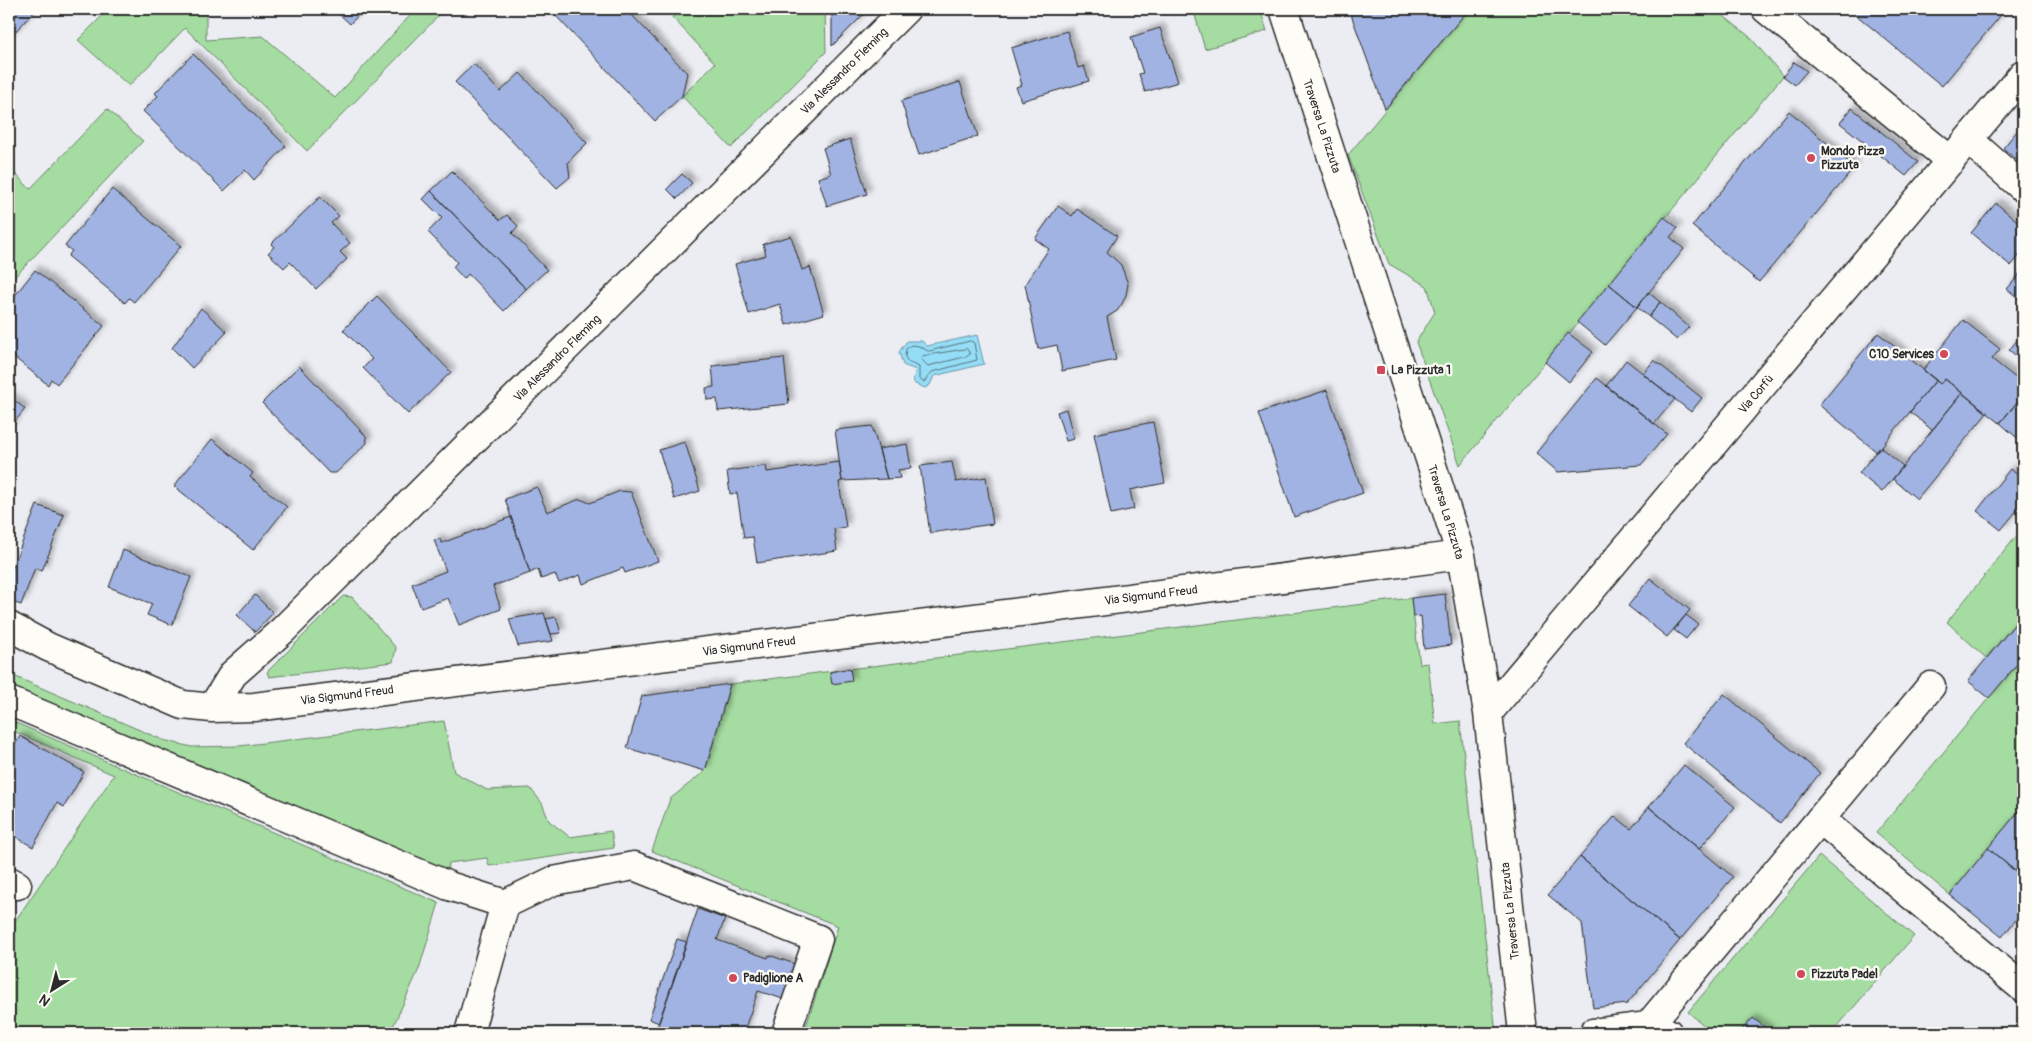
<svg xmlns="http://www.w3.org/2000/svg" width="2032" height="1042" viewBox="0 0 2032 1042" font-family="Pangolin,sans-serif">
	<defs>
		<filter id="shadow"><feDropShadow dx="4.5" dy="-4.5" stdDeviation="2.5" flood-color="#0004"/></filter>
	</defs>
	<rect width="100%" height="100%" fill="#ebedf3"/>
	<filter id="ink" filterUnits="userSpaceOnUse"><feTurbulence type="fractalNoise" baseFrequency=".02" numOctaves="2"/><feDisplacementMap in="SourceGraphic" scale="10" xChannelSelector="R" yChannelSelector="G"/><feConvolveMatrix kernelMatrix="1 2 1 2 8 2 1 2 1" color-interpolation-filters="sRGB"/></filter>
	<g filter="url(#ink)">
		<path fill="#a5dca1" stroke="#688466" d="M416,9H445L307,151L185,28L129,86L78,40L108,10L206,11V40L263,36L335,98Z
			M681,9H825L826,52L731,148L682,96L715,63L672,17Z
			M1193,9H1260L1267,31L1205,49Z
			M1469,9H1715L1750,37L1783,76L1460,465L1416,342L1435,312L1427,286L1389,264L1348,155Z
			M107,109L143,141L9,283V167L30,189Z
			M2023,528V614L1986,658L1947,622Z
			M343,596L352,597L396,648L393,662L269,677L267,672Z
			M1411,598L1420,664L1428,663L1435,724L1460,721L1496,1033H804L838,926L652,851L670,799L705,771L730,684Z
			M2023,657V806L1950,895L1876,833Z
			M9,674L163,740L192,747L239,746L444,721L454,772L487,790L530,788L542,803L549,821L570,837L611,831L614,848L489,866L487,858L449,863L447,871L9,687Z
			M9,720L439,903L419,969L390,1033H9V930L114,775L9,729Z
			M1819,856L1914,936L1832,1033H1713L1688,1012Z"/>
		<path fill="#95ddf6" stroke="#6b96a5" d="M977,335L984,364L934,376L930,385L925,388L915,384L913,380L916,370L903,365L899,352L907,341H922L927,346Z"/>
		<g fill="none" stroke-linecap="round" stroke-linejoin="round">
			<path stroke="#55727c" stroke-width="1" d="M971,341L974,343L977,360L932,372L924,382L919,379V367L908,362L905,357L906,349L911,345L919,346L928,351Z
				M967,349L970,354L968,356L928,366L921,359L923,356Z"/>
		</g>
		<path fill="#a1b3e2" stroke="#2b2b2b" filter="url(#shadow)" d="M9,9H37L9,38Z
			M334,9H364L350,24Z
			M562,9H626L687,73L682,96L655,121L555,15Z
			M1349,9H1469L1385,109Z
			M1849,9H2006L1942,86Z
			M866,12L832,46V13Z
			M1160,28L1178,82L1145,92L1139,74L1143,73L1131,37Z
			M1067,31L1078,68L1084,66L1089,81L1021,101L1016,87L1022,85L1011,48Z
			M193,54L286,146L254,180L245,170L224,191L143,111L158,96L155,93Z
			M1794,62L1807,71L1795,85L1783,76Z
			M474,64L500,92L520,73L587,143L568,162L570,177L557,188L455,82Z
			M960,82L978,136L919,155L901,101Z
			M1852,108L1918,162L1906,176L1840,123Z
			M1789,111L1855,167L1759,282L1692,226Z
			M2023,124V166L2003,148Z
			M850,139L867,194L827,206L818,178L831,174L823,148Z
			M452,171L500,220L507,215L518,226L512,233L547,270L526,289L431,191Z
			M682,174L692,183L677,199L667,189Z
			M112,189L181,246L134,302L129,298L125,303L68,256L72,251L65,246Z
			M431,191L526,289L504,311L468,274L464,279L453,267L457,262L428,232L442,218L423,199Z
			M320,197L339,216L331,223L350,243L340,252L347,259L316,289L290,262L284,268L268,253L274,247L271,244Z
			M1996,203L2023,226V253L2022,252L2011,266L1971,233Z
			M1058,206L1072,216L1077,209L1117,236L1107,252L1121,265L1128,284L1126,295L1122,304L1117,311L1107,317L1116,360L1062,371L1057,345L1038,349L1025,284L1049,249L1035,239Z
			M1664,217L1678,228L1670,237L1684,249L1637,307L1609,284Z
			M791,236L802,270L810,267L824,314L786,325L780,304L749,314L735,264L766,255L763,244Z
			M35,270L104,326L57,384L51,379L48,385L9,353V303Z
			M2023,270V302L2007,289Z
			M1609,284L1637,307L1605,345L1577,322Z
			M1648,292L1660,302L1649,317L1637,307Z
			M377,296L451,372L408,414L363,368L372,359L343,330Z
			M1660,302L1689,327L1677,340L1649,317Z
			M201,308L227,332L192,368L172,348Z
			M1963,320L2000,349L1992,359L2023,384V395L2000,423L1945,379L1940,384L1923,370Z
			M1568,333L1593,352L1569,382L1545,362Z
			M1878,333L1936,380L1877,452L1819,405Z
			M2023,333V355L2020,359L2009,350Z
			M784,358L789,404L718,411L717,399L707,400L706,388L714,387L712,366Z
			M1626,360L1675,399L1654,424L1606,386Z
			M1654,360L1702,398L1691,412L1643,374Z
			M299,366L366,436L367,443L336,473H329L262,403Z
			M1597,378L1667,434L1641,465L1558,472L1536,453Z
			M1945,379L1962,393L1932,430L1910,412L1936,380L1940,384Z
			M1327,390L1363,493L1294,517L1259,413Z
			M1962,393L1987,413L1917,499L1893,479Z
			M2023,395V443L2000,423Z
			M9,396L25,409L9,429Z
			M1066,409L1074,439L1066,441L1057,412Z
			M1153,422L1165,483L1130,490L1134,509L1111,514L1094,434Z
			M872,426L887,479L842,481L835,430Z
			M212,439L253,473L250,477L287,507L253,550L174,486Z
			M685,442L700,491L674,499L659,450Z
			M907,444L911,468L898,470L900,478L887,479L879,449Z
			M1880,447L1903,466L1882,492L1859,473Z
			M839,462L842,481L839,482L846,527L834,529L837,551L757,563L753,537L744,538L737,493L730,494L727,471L766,466L767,472Z
			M952,462L956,482L986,477L993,524L930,533L920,466Z
			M2010,469L2023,479V503L2001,530L1977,511Z
			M537,487L547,512L580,499L590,503L620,491L631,492L658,561L625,573L623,568L583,584L580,575L559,583L555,574L541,579L538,569L530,573L505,499Z
			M37,505L64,515L42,571L35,568L21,605L9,601V576Z
			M511,517L530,573L493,586L501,609L459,625L448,598L421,608L412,584L446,571L434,540L440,539L442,543Z
			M123,550L191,577L172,625L147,615L152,604L109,587Z
			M1650,578L1690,610L1667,637L1628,606Z
			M1445,594L1451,645L1424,649L1421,616L1413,617L1411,598Z
			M255,595L273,613L255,632L237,615Z
			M544,613L553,641L518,646L509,619Z
			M2023,614V657L1989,698L1968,681Z
			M1686,615L1698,624L1686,639L1674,630Z
			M556,617L561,633L551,634L546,619Z
			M850,668L852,681L832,684L830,672Z
			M730,684L705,771L627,748L642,696Z
			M1724,694L1820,773L1780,823L1683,743Z
			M20,736L84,772L64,807L57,803L33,847L9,833V755Z
			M1684,765L1735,807L1699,849L1649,807Z
			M2023,806V878L1988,848Z
			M1649,807L1733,877L1680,940L1580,857L1615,816L1631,829Z
			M1988,848L2023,878V911L2002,937L1950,895Z
			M1580,857L1680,940L1627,1004L1593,1008L1582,923L1548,895Z
			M698,909L725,919L717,940L768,958L769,955L795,964L783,999L758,991L744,1031L750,1033H655Z
			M677,939L687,942L659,1023L649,1019Z
			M1753,1018L1772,1033H1739Z"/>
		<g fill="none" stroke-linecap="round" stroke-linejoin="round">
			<defs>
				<path id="minor" d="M1284,9L1461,555L1488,713L1523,1033
					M1766,9L1951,161
					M1969,140L2023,188
					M9,626L48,647L183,705L212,708L254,707L928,624L1461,555
					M9,701L449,886L505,904L469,1033
					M212,708L233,674L283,630L906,9
					M1488,713L2023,74
					M1820,819L2023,988
					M9,881L17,885
					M505,904L553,881L634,866L818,939L786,1033
					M1648,1026L1931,686
					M1593,1033L1648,1026L1668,1033"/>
			</defs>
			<use href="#minor" stroke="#2b2b2b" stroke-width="31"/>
			<use href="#minor" stroke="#fdfcf7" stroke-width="28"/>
		</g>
	</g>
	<g fill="#d1495b" stroke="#fdfcf7" stroke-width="2">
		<circle cx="1811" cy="158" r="5"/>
		<circle cx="1944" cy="354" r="5"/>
		<rect x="1376" y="365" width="10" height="10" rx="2.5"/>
		<circle cx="1801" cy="974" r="5"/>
		<circle cx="733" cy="978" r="5"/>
	</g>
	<g text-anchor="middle" stroke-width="4.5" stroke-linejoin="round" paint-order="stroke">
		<g font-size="12" fill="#2b2b2b" stroke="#fdfcf7">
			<text transform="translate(844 71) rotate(-45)" y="4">Via Alessandro Fleming</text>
			<text transform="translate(1322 126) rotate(72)" y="4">Traversa La Pizzuta</text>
			<text transform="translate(557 358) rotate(-45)" y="4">Via Alessandro Fleming</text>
			<text transform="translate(1756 394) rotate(-50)" y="4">Via Corfù</text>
			<text transform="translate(1446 512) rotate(73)" y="4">Traversa La Pizzuta</text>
			<text transform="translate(1151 595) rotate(-7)" y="4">Via Sigmund Freud</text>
			<text transform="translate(749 646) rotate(-7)" y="4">Via Sigmund Freud</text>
			<text transform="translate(347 695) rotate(-7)" y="4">Via Sigmund Freud</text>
			<text transform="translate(1510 911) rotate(-96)" y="4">Traversa La Pizzuta</text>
		</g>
		<g font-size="12" font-weight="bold" fill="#2b2b2b" stroke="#fdfcf7" text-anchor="start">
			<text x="1821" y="155">Mondo Pizza<tspan x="1821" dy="14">Pizzuta</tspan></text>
			<text x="1934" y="358" text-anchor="end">C10 Services</text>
			<text x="1391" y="374">La Pizzuta 1</text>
			<text x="1811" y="978">Pizzuta Padel</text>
			<text x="743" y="982">Padiglione A</text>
		</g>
	</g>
	<rect width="2032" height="1042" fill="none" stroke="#fdfcf7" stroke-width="30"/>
	<rect x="15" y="15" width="2002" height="1012" fill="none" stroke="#2b2b2b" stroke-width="2" filter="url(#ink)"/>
	<g transform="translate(52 990) rotate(216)" stroke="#fdfcf7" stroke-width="4" paint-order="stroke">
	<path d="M0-4L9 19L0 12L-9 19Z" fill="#2b2b2b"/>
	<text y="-8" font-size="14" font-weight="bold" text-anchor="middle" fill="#2b2b2b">N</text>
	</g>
</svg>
